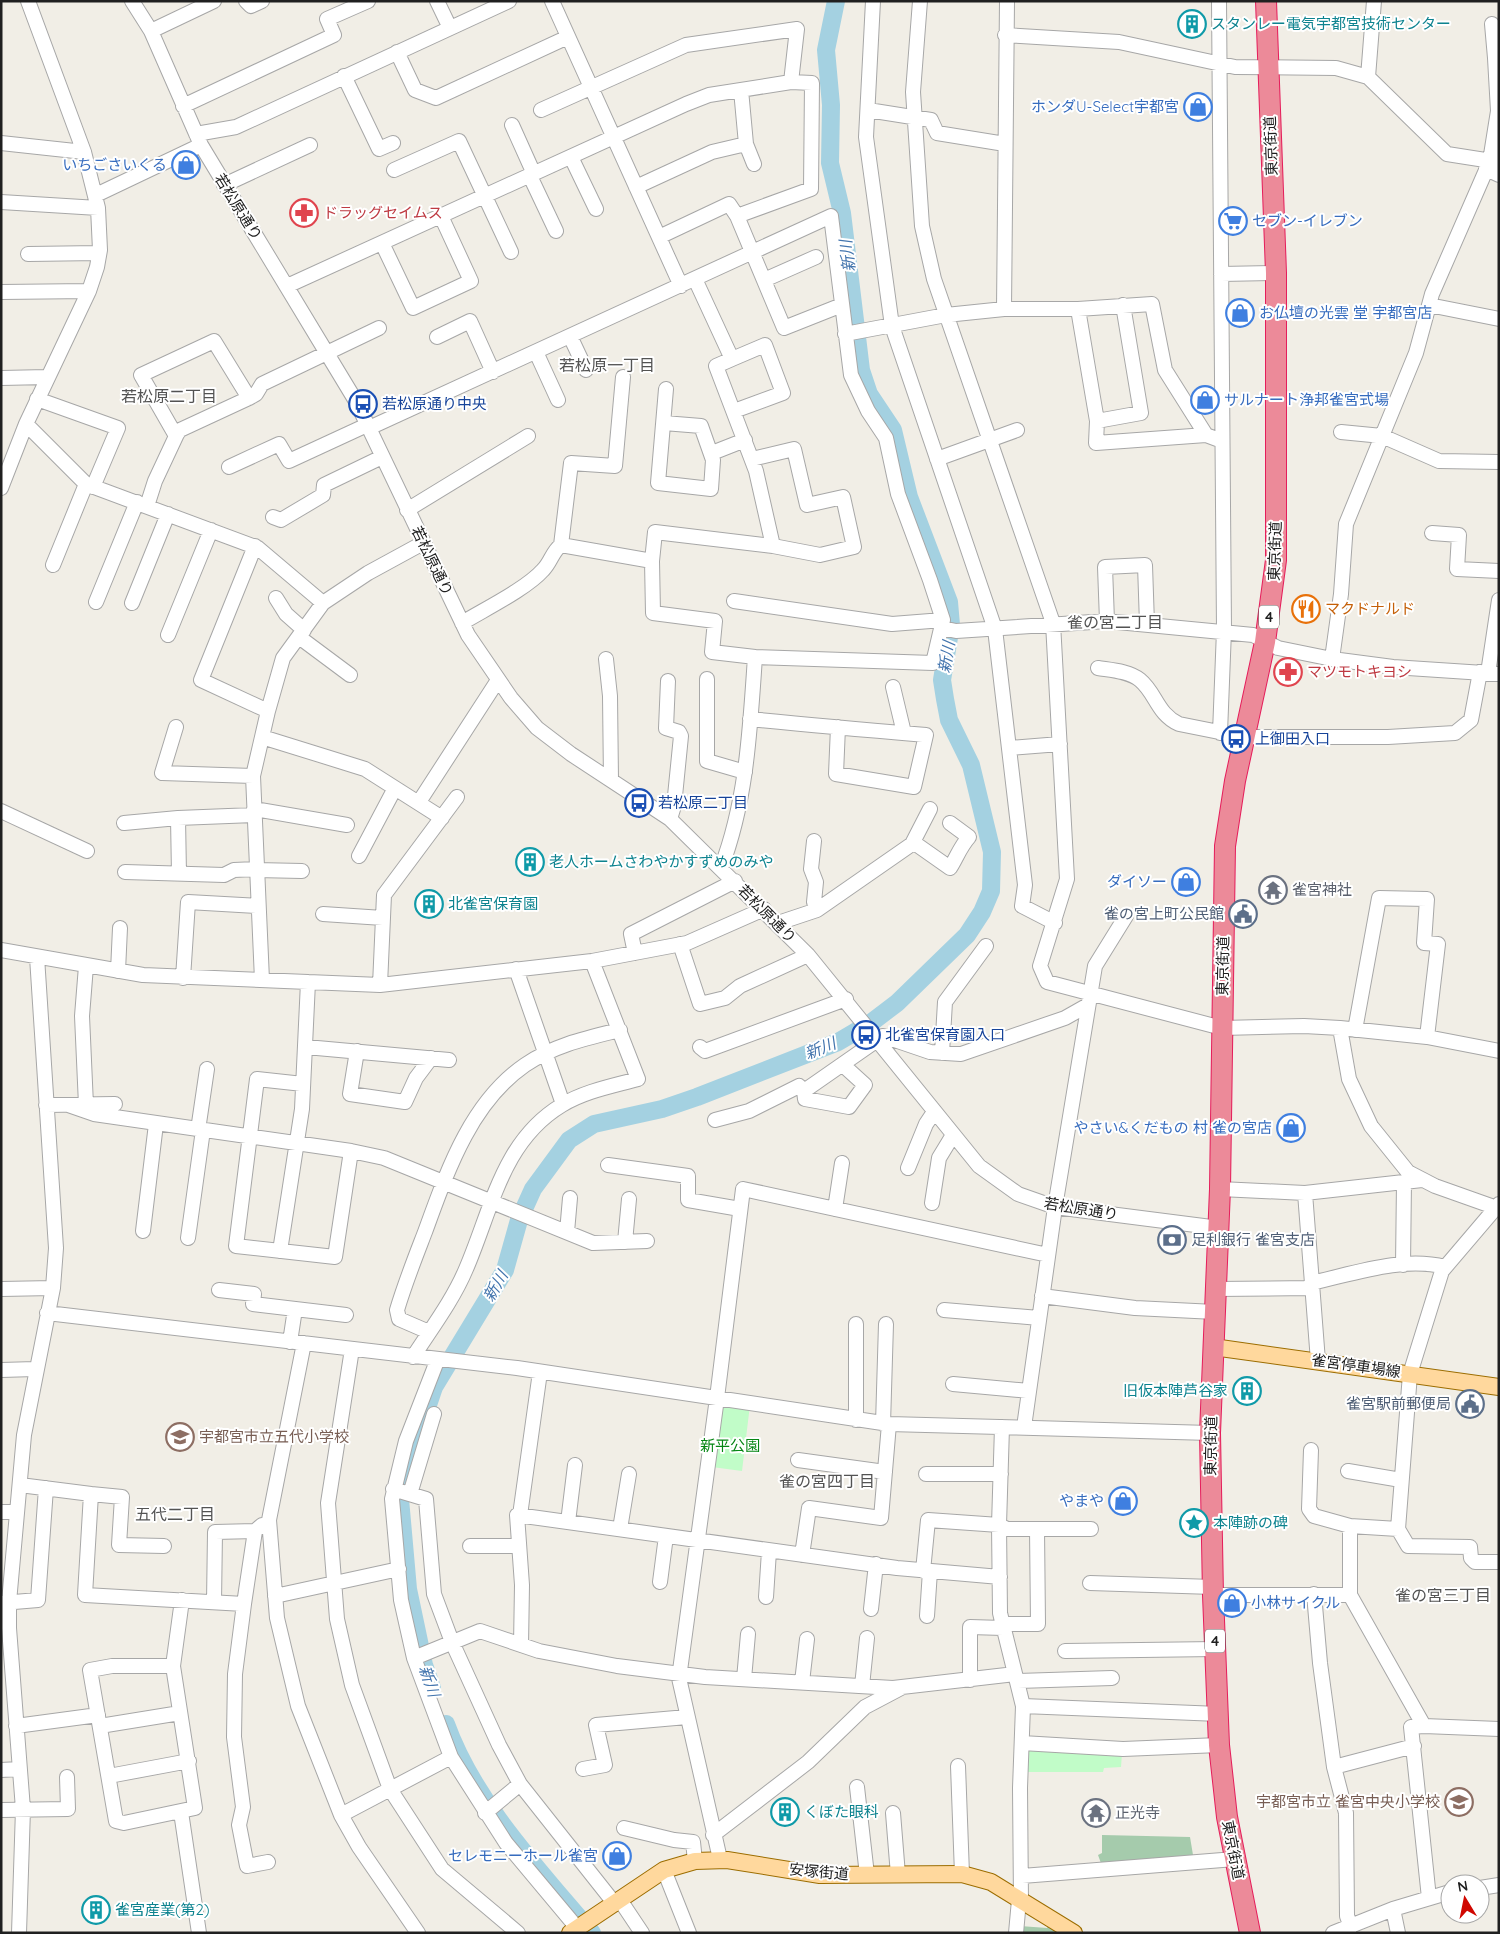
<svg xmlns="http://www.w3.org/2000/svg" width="1500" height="1934" viewBox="0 0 1500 1934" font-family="Quicksand,'Noto Sans JP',sans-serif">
	<rect width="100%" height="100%" fill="#f1eee6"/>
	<path fill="#a5cbac" d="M1102,1835L1190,1837L1194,1861L1102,1866L1098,1855L1102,1853Z
		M1049,1923L1064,1933H1019L1020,1926L1047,1928Z"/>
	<path fill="#c1fcc8" d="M720,1403L750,1405L742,1471L712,1467Z
		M1027,1747L1122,1753L1121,1767L1104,1768L1103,1772H1023Z"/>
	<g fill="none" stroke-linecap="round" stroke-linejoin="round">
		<path stroke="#a4d1e1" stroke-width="18" d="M432,1688L424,1665L408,1589L400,1499L407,1467L434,1387L505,1270L519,1220L533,1189L569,1140L594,1124L662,1109L697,1097L838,1042L872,1022L897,1003L967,935L982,912L991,891L992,852L971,765L949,720L945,699L942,680L951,625L949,602L909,497L893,430L869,394L861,370L842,213L830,163L831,105L826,50L836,1
			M446,1724C474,1802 539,1870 592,1933"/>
		<defs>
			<path id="minor" d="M132,1L151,31L201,145L357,403L468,635L511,698L537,728L571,754L670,819L808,955L979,1166L1018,1194L1055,1207L1219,1228
				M246,1L251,6L262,1
				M437,1L450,28
				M552,1L681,286
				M873,1L866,137L892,326L995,629L1025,885L1022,906L1055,923
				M920,1L913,92L922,226L934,279L1053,623L1067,879L1040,966L1047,982L1222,1028L1304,1026L1340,1028L1427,1037L1499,1051
				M1219,1L1224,630L1220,733
				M1492,24L1495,58H1499
				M151,31L214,1
				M1005,35L1119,42L1235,67L1336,68L1368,77L1447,154L1498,162
				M397,52L415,90L436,98L568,37
				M344,76L379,149L393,143
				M1368,77L1374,1
				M741,90L746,144L754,164
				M183,106L334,35L327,19L368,1
				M868,110L931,120L937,133L1005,144
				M512,125L534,174
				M196,134L236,127L509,1
				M1,143L84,152
				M571,157L596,209
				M1486,169L1499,175
				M394,170L459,141L511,252
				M530,176L556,231
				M224,185L310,145
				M636,187L712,152L746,144
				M96,195L201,145
				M1,202L98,208
				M737,216L811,189L812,83L791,82
				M659,237L729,204L737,216L784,328L842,305
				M382,243L413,308L471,281L441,216
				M28,254L99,253
				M1221,274L1276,273
				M695,279L732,359L716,366L756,471L773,546L820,555L854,547L843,497L807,505L794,449L752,459
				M764,280L816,257
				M287,286L686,104L709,95L791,82L797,29L686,45L541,110
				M1,292L89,291
				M1429,305L1499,319
				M1004,309H1078L1152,304L1165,370L1206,435L1222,441
				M1078,309L1097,421L1096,443L1206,435
				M845,334L946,315L1004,309L1007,1
				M570,336L586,370
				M437,337L470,321L493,372
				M536,352L558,400
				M732,359L765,345L783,393L734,411
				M1,378L47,377
				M37,399L118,428L93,487
				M1097,421L1141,413L1123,305
				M664,423L701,426L713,460L711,489L658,483L666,389
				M26,424L86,484L258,548L323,603
				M369,428L831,216L851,375L868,411L886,438L898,494L930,580L943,620L933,663L755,657C750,728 747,800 721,868
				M1341,432L1382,436L1439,461L1499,462
				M176,436L141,375L214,341L249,398
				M712,453L745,440
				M937,459L1017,430
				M229,467L279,444L289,461L367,425
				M1,488L26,424L89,291L97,267L100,250L98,208L84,152L28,1
				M147,506L155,481L177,434L180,430L249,398L256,394L262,384L379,328
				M407,510L528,436
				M273,517L281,520L323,495L324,485L382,457
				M1432,533L1459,535L1457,569L1499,571
				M561,545L652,561
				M255,546L201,680L268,711
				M53,565L86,484
				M276,598L286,614L304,630
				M734,601L892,624L943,620
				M96,602L137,502
				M132,603L168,514
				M1107,621L1105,567L1145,565L1147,624
				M462,623C485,609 526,589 543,570C551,562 552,552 561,545L571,463L615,466L623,377
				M942,628L956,631L1107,621L1253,635L1278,648L1332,659L1393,667L1499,674
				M168,635L211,530
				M299,637L350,675
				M755,657L712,652L715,621L653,613L652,561L655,532L773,546
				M606,659L610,696L611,780
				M1332,659L1341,594L1346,524L1416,353L1432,294L1490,161L1498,111L1495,58
				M1098,668C1110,670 1129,671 1140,680C1156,693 1157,714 1179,724L1244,737H1388L1455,733L1471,720L1480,672
				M1488,673L1499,600
				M707,679V761L745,772
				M668,681L666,728L679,732L681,736L674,806L670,819
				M893,687L904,733
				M750,719C809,725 867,730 926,735L914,787L836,774L838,727
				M176,727L162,773L253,776
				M262,737L365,769L442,818
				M1009,748L1060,744
				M419,802L498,680
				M254,809L347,825
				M1,811L87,851
				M178,818L179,874
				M124,823L178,818L254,815
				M814,841L811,869L816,882L814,902L821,907
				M913,842L950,868C957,857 960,847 969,837L950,823
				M359,856L395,788
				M256,870L302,871
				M125,872L224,875L234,870L256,869
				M323,914L383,918
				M778,923L817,910L912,844L930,809
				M680,944L700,1004L725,998L740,986L808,955
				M1,950L143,975L380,985L592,961L687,943L764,909
				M635,953L631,934L735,881
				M86,966L82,1016L86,1105
				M516,969L563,1104
				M118,971L120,928
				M183,978L188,902L258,906
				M262,980L253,776L268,711L283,658L323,603L368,573L423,543
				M380,985L384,895L457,797
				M1340,1028L1349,1079L1371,1126L1408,1172L1435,1186L1497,1208
				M1355,1030L1379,898L1427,899L1424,943L1438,944L1427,1037
				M306,1047L449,1060
				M700,1047L705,1051L846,999
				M357,1051L350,1094L405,1102L416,1078L431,1058
				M942,1053L945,1002L986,946
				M303,1084L257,1079L236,1246L335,1257L351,1151
				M804,1091L805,1099L849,1107L865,1085L843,1065
				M46,1105L115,1104
				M68,1105L94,1114L351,1151L384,1158L593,1243L647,1241
				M715,1120L749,1111L799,1086L804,1091L883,1036L930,1052L961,1054L1065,1018L1088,1005
				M198,1130L207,1069
				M608,1165L688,1176V1200L740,1209
				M908,1168L926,1124L934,1112
				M1220,1189L1305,1193L1422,1180
				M1305,1193L1318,1361
				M932,1203L939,1158L953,1135
				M835,1209L842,1163
				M143,1231L156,1124
				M567,1232L570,1198
				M188,1238L203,1130
				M625,1242L629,1199
				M280,1251L302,1109L308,982
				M1403,1265L1404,1182
				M1311,1283C1353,1274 1402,1256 1445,1267
				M1,1289L53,1288
				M1215,1289L1311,1288
				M219,1290L254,1294L253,1304L346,1315
				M1042,1296L1135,1308L1215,1312
				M944,1310L1039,1318
				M47,1313L517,1368L889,1424L1210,1433
				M856,1324V1420
				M429,1332L399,1319L397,1310C405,1283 415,1258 425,1232C447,1172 470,1103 525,1065C554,1045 587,1038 620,1030
				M290,1342L295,1309
				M304,1343L269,1520L277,1618L298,1706L341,1815L359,1847L418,1933
				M352,1349L328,1503L337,1619L352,1685L390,1789L442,1869L518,1933
				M413,1357C431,1329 453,1300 466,1269C492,1209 502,1141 562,1105C585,1091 613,1086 638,1079L592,961
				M437,1361L406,1441L392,1499L401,1600L414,1658L451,1757L506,1843L578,1929
				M1,1370L35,1369
				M953,1384L1029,1391
				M883,1424L886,1324
				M1002,1427L999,1525L1000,1613L1023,1706L1020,1788L1021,1902
				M1024,1427L1055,1207L1095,966L1126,916
				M1311,1450L1309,1509L1314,1516L1350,1526
				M798,1460L885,1472
				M1348,1471L1401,1480
				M926,1474H1001
				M20,1485L91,1494L85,1595L244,1604L255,1531
				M393,1489L426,1499L434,1594L452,1642L499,1745L520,1784L615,1904
				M91,1494L122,1497L119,1545L164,1546
				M410,1494L434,1414
				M1,1512H17
				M520,1515L540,1372
				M568,1522L575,1465
				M620,1529L629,1474
				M1398,1529L1408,1546L1470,1547L1471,1558L1475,1562H1499
				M470,1546H519
				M802,1555L809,1508L881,1518L889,1424
				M923,1571L928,1520L999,1525L1007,1529H1091
				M660,1582L666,1536
				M1090,1583L1213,1587
				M1314,1594L1320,1663L1334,1767L1346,1813L1347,1916L1351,1927
				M1213,1595H1350
				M275,1596L399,1569
				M766,1597L769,1551
				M214,1602L215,1532L255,1531L262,1525
				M2,1603L38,1600L46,1488
				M244,1604L235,1674L234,1737L243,1807L239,1825L247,1866L268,1862
				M871,1609L876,1564
				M927,1616L930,1571
				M1002,1624H1038L1037,1529
				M521,1645L522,1585L517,1515L897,1568L1000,1577
				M1065,1651L1216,1649
				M414,1658L480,1631L539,1651L617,1666L705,1677L893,1688L1015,1674
				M173,1666L195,1808L124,1823L116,1821L90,1670L112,1666H173L182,1600
				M744,1679L748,1634
				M970,1680V1627L1003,1628
				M1018,1681L1112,1678
				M802,1682L807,1639
				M862,1686L867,1638
				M1023,1706L1219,1714
				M16,1726L98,1715
				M100,1726L180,1713
				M1424,1726L1499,1729
				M1022,1743L1123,1749L1219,1745
				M958,1766L962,1874
				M1334,1767L1414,1746
				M583,1769L605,1765L596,1725L687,1717
				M1,1770L19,1769
				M109,1776L189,1761
				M857,1787L867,1875
				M1,1810L68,1809L67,1777
				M181,1812L199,1933
				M485,1813L520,1784
				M893,1813L898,1875
				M341,1815L451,1757
				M624,1828L674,1840L693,1842L695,1861
				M713,1835L808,1762L865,1707L901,1688
				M720,1859L679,1678L717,1398L743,1189L1048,1255
				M664,1870L689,1933
				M1022,1876L1235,1859
				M1480,1888L1499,1885
				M1429,1898L1411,1727L1424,1726L1350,1595V1526L1398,1529L1410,1374L1442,1271L1499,1204
				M620,1900L642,1933
				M1393,1909L1398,1933
				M19,1933L23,1809L9,1628V1602L24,1435L53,1288L56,1248L37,957
				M1016,1933L1019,1900
				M1333,1933L1393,1909L1450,1892"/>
			<path id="major" d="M1213,1347L1499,1387
				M570,1933L664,1870L695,1861L727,1860L820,1875L962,1874L991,1882L1074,1933"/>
			<path id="highway" d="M1250,1933L1227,1817L1219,1745L1213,1595L1210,1433L1220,1189L1225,846L1235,781L1265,642L1276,560V273L1266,1"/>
		</defs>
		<use href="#minor" stroke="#a7a7a7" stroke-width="16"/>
		<use href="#major" stroke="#9c6d00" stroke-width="18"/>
		<use href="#highway" stroke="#e51d5b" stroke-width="22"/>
		<use href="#minor" stroke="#fff" stroke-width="14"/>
		<use href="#major" stroke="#ffd89d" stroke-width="16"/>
		<use href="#highway" stroke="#ec8a99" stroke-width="20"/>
	</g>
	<defs>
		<symbol id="building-ring" viewBox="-11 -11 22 22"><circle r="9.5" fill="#fff" stroke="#0f9aa8" stroke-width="1.5"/><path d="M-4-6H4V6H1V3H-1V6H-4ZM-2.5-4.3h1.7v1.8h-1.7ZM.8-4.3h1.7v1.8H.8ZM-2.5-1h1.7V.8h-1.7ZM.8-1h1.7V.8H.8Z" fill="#0f9aa8"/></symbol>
		<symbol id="shop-ring" viewBox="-11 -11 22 22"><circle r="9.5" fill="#fff" stroke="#3f7fe0" stroke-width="1.5"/><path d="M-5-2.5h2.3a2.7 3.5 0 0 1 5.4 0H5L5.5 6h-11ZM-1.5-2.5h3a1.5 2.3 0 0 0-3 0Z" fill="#3f7fe0"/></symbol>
		<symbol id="pharmacy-ring" viewBox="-11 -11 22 22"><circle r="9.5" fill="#fff" stroke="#e0444e" stroke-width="1.5"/><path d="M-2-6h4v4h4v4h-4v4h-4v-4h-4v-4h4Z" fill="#e0444e"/></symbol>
		<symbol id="supermarket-ring" viewBox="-11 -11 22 22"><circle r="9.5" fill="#fff" stroke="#3f7fe0" stroke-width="1.5"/><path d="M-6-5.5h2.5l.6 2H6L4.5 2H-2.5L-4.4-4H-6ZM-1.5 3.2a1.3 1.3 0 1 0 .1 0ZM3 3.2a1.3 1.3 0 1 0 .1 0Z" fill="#3f7fe0"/></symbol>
		<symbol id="bus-ring" viewBox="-11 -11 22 22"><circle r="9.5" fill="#fff" stroke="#1a4fb4" stroke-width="1.5"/><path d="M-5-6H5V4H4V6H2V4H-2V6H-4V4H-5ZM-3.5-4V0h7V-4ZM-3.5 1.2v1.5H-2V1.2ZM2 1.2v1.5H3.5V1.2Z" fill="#1a4fb4"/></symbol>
		<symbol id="restaurant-ring" viewBox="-11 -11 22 22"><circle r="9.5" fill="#fff" stroke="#e8710a" stroke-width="1.5"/><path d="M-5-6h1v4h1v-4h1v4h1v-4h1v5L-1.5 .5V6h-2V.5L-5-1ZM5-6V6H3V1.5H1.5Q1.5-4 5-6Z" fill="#e8710a"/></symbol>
		<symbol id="temple-ring" viewBox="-11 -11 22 22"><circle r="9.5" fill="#fff" stroke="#6b7280" stroke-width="1.5"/><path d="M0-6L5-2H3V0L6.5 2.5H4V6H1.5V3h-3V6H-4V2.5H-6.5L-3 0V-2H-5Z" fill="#6b7280"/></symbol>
		<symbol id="civic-ring" viewBox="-11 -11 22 22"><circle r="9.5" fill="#fff" stroke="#5c6f8a" stroke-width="1.5"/><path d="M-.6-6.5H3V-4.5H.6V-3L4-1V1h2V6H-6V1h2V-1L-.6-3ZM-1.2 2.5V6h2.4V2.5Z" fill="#5c6f8a"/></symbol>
		<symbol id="bank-ring" viewBox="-11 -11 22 22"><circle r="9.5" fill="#fff" stroke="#5c6f8a" stroke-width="1.5"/><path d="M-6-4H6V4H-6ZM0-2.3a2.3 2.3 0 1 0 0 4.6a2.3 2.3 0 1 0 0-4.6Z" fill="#5c6f8a"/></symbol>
		<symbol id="school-ring" viewBox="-11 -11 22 22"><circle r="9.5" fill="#fff" stroke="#8d6e63" stroke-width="1.5"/><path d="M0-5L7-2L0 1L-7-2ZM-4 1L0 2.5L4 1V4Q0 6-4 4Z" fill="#8d6e63"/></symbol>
		<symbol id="sight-ring" viewBox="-11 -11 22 22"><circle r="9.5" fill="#fff" stroke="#0f9aa8" stroke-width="1.5"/><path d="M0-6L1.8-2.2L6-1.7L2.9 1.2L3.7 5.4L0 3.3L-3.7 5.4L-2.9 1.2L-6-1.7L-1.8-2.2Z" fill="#0f9aa8"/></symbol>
	</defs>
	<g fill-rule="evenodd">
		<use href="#building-ring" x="1176" y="8" width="32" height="32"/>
		<use href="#shop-ring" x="1182" y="91" width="32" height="32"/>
		<use href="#shop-ring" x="170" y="149" width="32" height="32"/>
		<use href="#pharmacy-ring" x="288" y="197" width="32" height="32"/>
		<use href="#supermarket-ring" x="1217" y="205" width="32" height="32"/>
		<use href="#shop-ring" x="1224" y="297" width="32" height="32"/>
		<use href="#shop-ring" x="1189" y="384" width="32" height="32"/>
		<use href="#bus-ring" x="347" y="388" width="32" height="32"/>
		<use href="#restaurant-ring" x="1290" y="593" width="32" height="32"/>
		<use href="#pharmacy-ring" x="1272" y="656" width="32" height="32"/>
		<use href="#bus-ring" x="1220" y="723" width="32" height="32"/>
		<use href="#bus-ring" x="623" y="787" width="32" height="32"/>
		<use href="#building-ring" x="514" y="846" width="32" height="32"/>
		<use href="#shop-ring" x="1170" y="866" width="32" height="32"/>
		<use href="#temple-ring" x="1257" y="874" width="32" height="32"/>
		<use href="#building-ring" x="413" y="888" width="32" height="32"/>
		<use href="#civic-ring" x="1227" y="898" width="32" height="32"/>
		<use href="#bus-ring" x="850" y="1019" width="32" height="32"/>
		<use href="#shop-ring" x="1275" y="1112" width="32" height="32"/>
		<use href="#bank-ring" x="1156" y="1224" width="32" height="32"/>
		<use href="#building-ring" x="1231" y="1375" width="32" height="32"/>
		<use href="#civic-ring" x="1454" y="1388" width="32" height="32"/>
		<use href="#school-ring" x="164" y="1421" width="32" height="32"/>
		<use href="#shop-ring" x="1107" y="1485" width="32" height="32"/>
		<use href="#sight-ring" x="1178" y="1507" width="32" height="32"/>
		<use href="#shop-ring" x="1216" y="1587" width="32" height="32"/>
		<use href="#school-ring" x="1443" y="1786" width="32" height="32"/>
		<use href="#building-ring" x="769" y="1796" width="32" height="32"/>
		<use href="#temple-ring" x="1080" y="1797" width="32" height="32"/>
		<use href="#shop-ring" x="601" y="1840" width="32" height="32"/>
		<use href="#building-ring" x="80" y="1894" width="32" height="32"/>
	</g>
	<g text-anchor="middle" stroke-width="4" stroke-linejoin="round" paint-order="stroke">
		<g fill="#fff" stroke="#636363" stroke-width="1">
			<rect x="1259" y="605.5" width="20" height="23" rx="4"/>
			<rect x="1205" y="1629.5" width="20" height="23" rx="4"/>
		</g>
		<g font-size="14" font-weight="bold" fill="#202020">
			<text x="1269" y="622">4</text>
			<text x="1215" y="1646">4</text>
		</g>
		<g font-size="15" fill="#0d838f" stroke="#fff" text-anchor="start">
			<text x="1211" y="29">スタンレー電気宇都宮技術センター</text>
			<text x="549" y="867">老人ホームさわやかすずめのみや</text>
			<text x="448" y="909">北雀宮保育園</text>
			<text x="1228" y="1396" text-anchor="end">旧仮本陣芦谷家</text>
			<text x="1213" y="1528">本陣跡の碑</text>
			<text x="804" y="1817">くぼた眼科</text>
			<text x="115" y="1915">雀宮産業(第2)</text>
		</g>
		<g font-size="15" fill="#366cbe" stroke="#fff" text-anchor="end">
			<text x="1179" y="112">ホンダU-Select宇都宮</text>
			<text x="167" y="170">いちごさいくる</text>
			<text x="1252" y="226" text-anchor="start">セブン-イレブン</text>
			<text x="1259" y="318" text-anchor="start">お仏壇の光雲 堂 宇都宮店</text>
			<text x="1224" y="405" text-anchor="start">サルナート浄邦雀宮式場</text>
			<text x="1167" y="887">ダイソー</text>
			<text x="1272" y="1133">やさい&amp;くだもの 村 雀の宮店</text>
			<text x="1104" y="1506">やまや</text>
			<text x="1251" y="1608" text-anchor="start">小林サイクル</text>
			<text x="598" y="1861">セレモニーホール雀宮</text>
		</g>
		<g font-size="15" fill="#202020" stroke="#fff">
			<text transform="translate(1271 146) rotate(-92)" y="5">東京街道</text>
			<text transform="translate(238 207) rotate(58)" y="5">若松原通り</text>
			<text transform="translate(1275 551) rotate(-88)" y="5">東京街道</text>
			<text transform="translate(432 561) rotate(64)" y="5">若松原通り</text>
			<text transform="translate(767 914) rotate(45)" y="5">若松原通り</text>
			<text transform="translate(1223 966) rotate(-89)" y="5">東京街道</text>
			<text transform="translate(1081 1209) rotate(9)" y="5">若松原通り</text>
			<text transform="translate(1356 1366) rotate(8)" y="5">雀宮停車場線</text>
			<text transform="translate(1211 1446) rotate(-89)" y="5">東京街道</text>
			<text transform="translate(1233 1850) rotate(79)" y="5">東京街道</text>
			<text transform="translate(819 1872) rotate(5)" y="5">安塚街道</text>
		</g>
		<g font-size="15" fill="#be3a42" stroke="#fff" text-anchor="start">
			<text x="323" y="218">ドラッグセイムス</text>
			<text x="1307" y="677">マツモトキヨシ</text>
		</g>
		<g font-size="15" fill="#164399" stroke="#fff" text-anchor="start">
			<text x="382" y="409">若松原通り中央</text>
			<text x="1255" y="744">上御田入口</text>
			<text x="658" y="808">若松原二丁目</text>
			<text x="885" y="1040">北雀宮保育園入口</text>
		</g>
		<g font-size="15" fill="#c56008" stroke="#fff" text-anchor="start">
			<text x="1325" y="614">マクドナルド</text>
		</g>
		<g font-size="15" fill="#5b616d" stroke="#fff" text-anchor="start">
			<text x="1292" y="895">雀宮神社</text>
			<text x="1115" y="1818">正光寺</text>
		</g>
		<g font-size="15" fill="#4e5e75" stroke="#fff" text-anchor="end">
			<text x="1224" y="919">雀の宮上町公民館</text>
			<text x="1191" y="1245" text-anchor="start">足利銀行 雀宮支店</text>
			<text x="1451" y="1409">雀宮駅前郵便局</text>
		</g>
		<g font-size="15" fill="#785e54" stroke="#fff" text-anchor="start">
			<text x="199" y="1442">宇都宮市立五代小学校</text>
			<text x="1440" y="1807" text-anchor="end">宇都宮市立 雀宮中央小学校</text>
		</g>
		<g font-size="15" fill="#068614" stroke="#fff">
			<text x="730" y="1451">新平公園</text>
		</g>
		<g font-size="16" font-style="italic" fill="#4375ae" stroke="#fff">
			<text transform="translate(847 256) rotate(-97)" y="6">新川</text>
			<text transform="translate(946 657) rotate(-81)" y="6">新川</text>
			<text transform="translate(820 1048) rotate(-22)" y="6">新川</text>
			<text transform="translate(495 1286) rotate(-60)" y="6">新川</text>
			<text transform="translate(430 1681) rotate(71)" y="6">新川</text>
		</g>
		<g font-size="16" fill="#535353" stroke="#fff">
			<text x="607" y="371">若松原一丁目</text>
			<text x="169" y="402">若松原二丁目</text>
			<text x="1115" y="628">雀の宮二丁目</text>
			<text x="827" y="1487">雀の宮四丁目</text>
			<text x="175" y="1520">五代二丁目</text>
			<text x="1443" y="1601">雀の宮三丁目</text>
		</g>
	</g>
	<rect width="1500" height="1934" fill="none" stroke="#202020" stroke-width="5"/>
	<g transform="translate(1465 1899) rotate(350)"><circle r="24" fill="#ffffff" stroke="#a6a6a6"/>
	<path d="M0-4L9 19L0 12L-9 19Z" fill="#d00700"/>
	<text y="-8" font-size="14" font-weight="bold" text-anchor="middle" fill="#202020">N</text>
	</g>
</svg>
